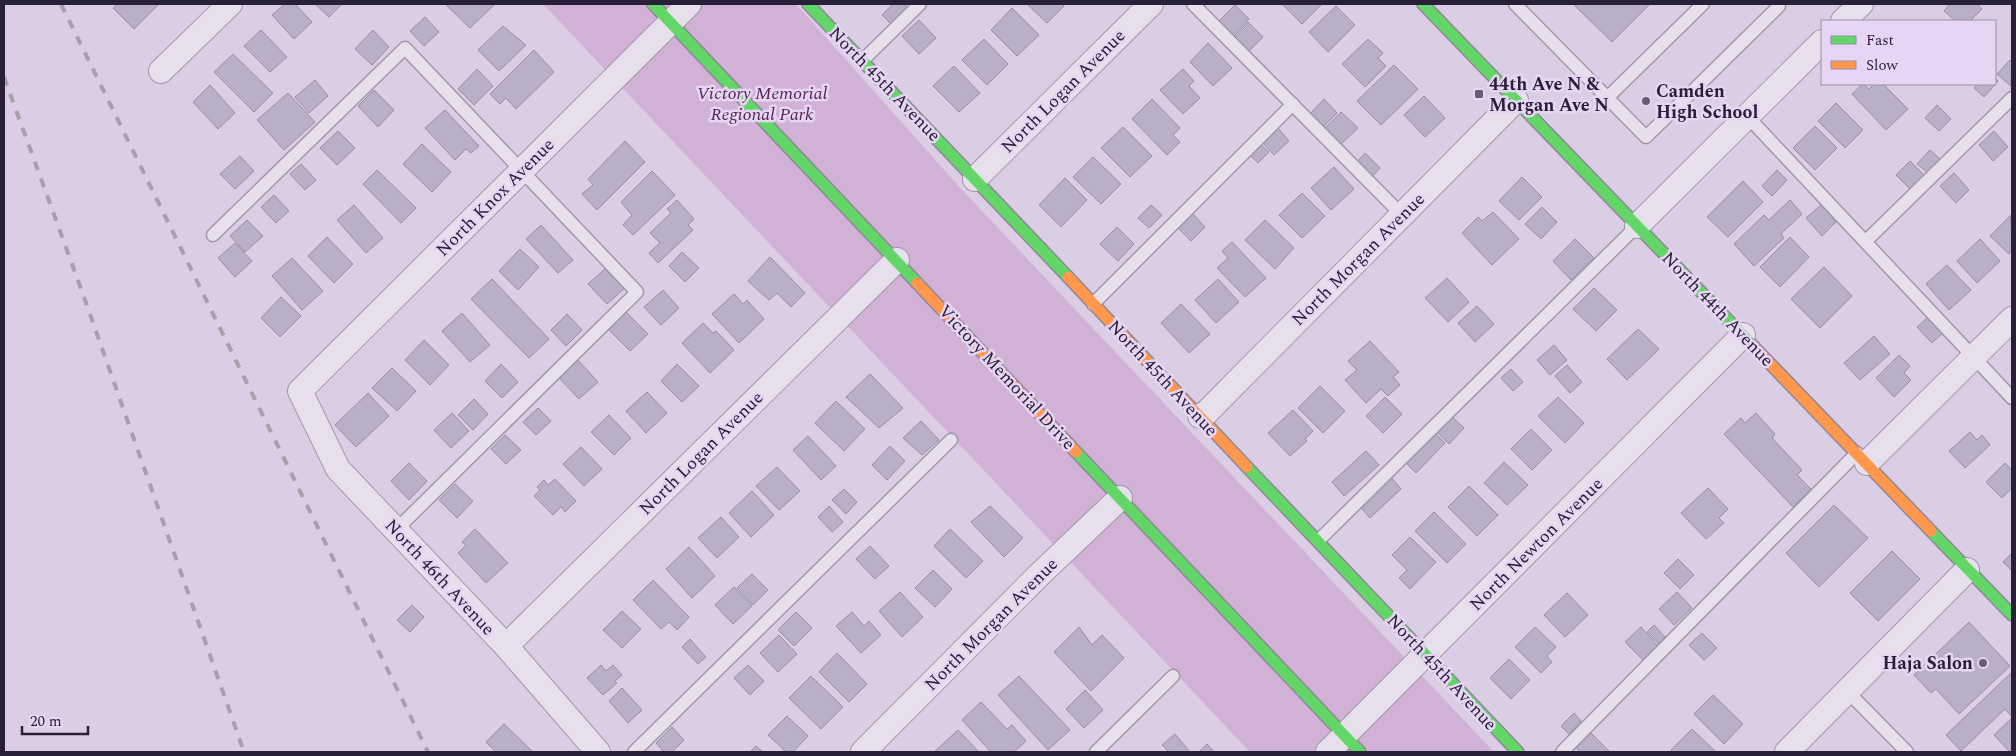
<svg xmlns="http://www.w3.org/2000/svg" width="2016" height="756" viewBox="0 0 2016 756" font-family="Spectral,serif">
	<rect width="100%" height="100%" fill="#dbcee4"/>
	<path fill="#d1b1d6" d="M543,4H796L963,191L1494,752H1250Z"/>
	<path fill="#b9afc7" stroke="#978ea4" d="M118,4H159L134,29L113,8Z
		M285,4H295L312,22L294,39L272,15Z
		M315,4H342L329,17Z
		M445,4H495L470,28Z
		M893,4H903L908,8L891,24L882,15Z
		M1027,4H1062L1064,6L1047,23Z
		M1285,4H1322L1302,24L1283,5Z
		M1573,4H1650L1612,42Z
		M1950,4H1977L1982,9L1970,21H1955L1944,11Z
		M1235,5L1249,19L1233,35L1219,21Z
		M1336,6L1355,25L1328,52L1309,32Z
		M1012,8L1039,35L1017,56L991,30Z
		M425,17L439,32L424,46L410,31Z
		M919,20L936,38L919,54L902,36Z
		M1248,22L1263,37L1249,51L1234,36Z
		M503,26L526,45L499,71L478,50Z
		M261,30L287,57L270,72L244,46Z
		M373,30L389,47L372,65L355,49Z
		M984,39L1008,64L987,85L962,60Z
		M1368,39L1383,53L1378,58L1386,66L1365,87L1342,64Z
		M1208,43L1232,68L1213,86L1190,62Z
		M534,50L554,72L516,109L506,98L500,104L490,94Z
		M233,54L273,93L254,112L214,72Z
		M2010,60L2012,62L2011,86L1997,74Z
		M1394,65L1418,89L1381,125L1357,101Z
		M954,66L980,93L959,112L933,86Z
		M477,69L493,86L474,105L458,89Z
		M1183,69L1194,81L1189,86L1200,98L1183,114L1160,90Z
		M1995,78L1998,81L1984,97L1974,88L1978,84H1995Z
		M315,80L328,96L309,113L295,97Z
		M1863,84L1869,89L1874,84H1883L1908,109L1886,130L1852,94Z
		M210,85L235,113L218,129L193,102Z
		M374,90L394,110L378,127L358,106Z
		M288,93L315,122L284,150L257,120Z
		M1424,96L1445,118L1425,137L1404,115Z
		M1152,99L1180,128L1173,135L1180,142L1167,155L1132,119Z
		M1324,99L1337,113L1322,128L1309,115Z
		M1836,103L1863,130L1845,148L1818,121Z
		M1937,105L1951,119L1939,131L1925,118Z
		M445,110L479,146L471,153L466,149L455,160L425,128Z
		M1341,112L1358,128L1339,146L1323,130Z
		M1815,126L1837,148L1815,170L1793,148Z
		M1123,127L1152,156L1130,177L1101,148Z
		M1277,127L1289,141L1274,155L1261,141Z
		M338,131L355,148L337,165L320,148Z
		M1994,131L2008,147L1993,161L1979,145Z
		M625,141L645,162L597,210L582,194L593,185L588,179Z
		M1259,143L1269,152L1258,163L1249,154Z
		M422,144L451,172L432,192L403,164Z
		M1930,150L1941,160L1928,173L1917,164Z
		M1365,153L1380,168L1372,177L1357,162Z
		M240,156L254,171L235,189L220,174Z
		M1093,157L1121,184L1101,204L1073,177Z
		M1910,161L1925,176L1911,190L1896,175Z
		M301,164L316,180L305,190L290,174Z
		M1334,167L1354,189L1331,210L1311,188Z
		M377,170L416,208L401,223L363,184Z
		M1777,170L1787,180L1772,196L1762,186Z
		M652,171L675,195L633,235L623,225L632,215L621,202Z
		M1954,173L1969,190L1956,203L1940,186Z
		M1522,177L1542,197L1519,220L1499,201Z
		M1065,178L1087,200L1061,227L1039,205Z
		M1743,181L1763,202L1728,237L1707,217Z
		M1302,193L1325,216L1302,238L1279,215Z
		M274,195L289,211L276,223L261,207Z
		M677,200L694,219L688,225L693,230L658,263L649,253L660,243L650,233L671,213L667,209Z
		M1790,200L1802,214L1781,234L1784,238L1754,266L1734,244L1764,215L1769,220Z
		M354,205L383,238L366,253L337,220Z
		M1151,205L1162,215L1149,228L1138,218Z
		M1821,205L1836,222L1822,236L1806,218Z
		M1542,207L1557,222L1541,239L1525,224Z
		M1190,211L1205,227L1191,241L1175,225Z
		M1493,212L1519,239L1492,265L1462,233L1478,217L1482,221Z
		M2011,215L2012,250L2009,254L1990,236Z
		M247,220L263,236L245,252L230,236Z
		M1265,220L1294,248L1275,269L1245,240Z
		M541,225L573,260L558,273L526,239Z
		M1117,227L1134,244L1118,261L1100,244Z
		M327,237L353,264L334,283L308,256Z
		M1790,237L1809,257L1780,287L1760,267Z
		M1575,239L1594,258L1571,280L1553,261Z
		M1980,239L2000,261L1977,283L1957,261Z
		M1232,242L1266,278L1245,297L1217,268L1228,258L1222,251Z
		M235,243L252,261L235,277L218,258Z
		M520,249L539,267L518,290L499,271Z
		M682,252L699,268L685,282L669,266Z
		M770,257L805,293L791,307L777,293L769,300L748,281Z
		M292,258L323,291L302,310L272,276Z
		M1947,265L1971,290L1949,310L1926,284Z
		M607,267L626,287L607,304L588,284Z
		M1824,267L1852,296L1820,328L1791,299Z
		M1447,278L1469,302L1448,322L1425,298Z
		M492,279L549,339L529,358L471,299Z
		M1218,279L1239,302L1216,323L1195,300Z
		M1594,288L1617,310L1596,331L1573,309Z
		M663,290L679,308L661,325L644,307Z
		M734,294L743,304L747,300L764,319L739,343L712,314Z
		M281,297L301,316L280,337L261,318Z
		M1181,304L1210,334L1189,353L1161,323Z
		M1477,306L1494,324L1475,342L1458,323Z
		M626,312L648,334L630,351L609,330Z
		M462,313L490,345L470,362L442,331Z
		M567,314L582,330L566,346L551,330Z
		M1929,316L1944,332L1932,343L1917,327Z
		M703,323L713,333L716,331L734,350L710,373L682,343Z
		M1638,329L1659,349L1627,380L1607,359Z
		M1874,336L1890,354L1860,380L1844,363Z
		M424,340L449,365L430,385L405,360Z
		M1370,341L1399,372L1393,377L1400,385L1388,396L1381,389L1366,403L1345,380L1357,370L1348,361Z
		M1554,345L1567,360L1550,375L1537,360Z
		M1899,355L1910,366L1904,373L1911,380L1894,397L1876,378Z
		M578,360L598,382L579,399L559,378Z
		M501,364L518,382L502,398L485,381Z
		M677,364L699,386L682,402L661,381Z
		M1567,365L1582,382L1570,393L1555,376Z
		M392,368L416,391L397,411L372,388Z
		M1511,369L1523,382L1513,391L1501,378Z
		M870,374L903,408L879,428L846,397Z
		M1320,386L1345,411L1323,433L1298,408Z
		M647,392L667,413L646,433L626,411Z
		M368,393L389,416L356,447L335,425Z
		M1385,397L1402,414L1383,433L1366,416Z
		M1558,397L1584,423L1565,443L1538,416Z
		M474,399L488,414L473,430L458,415Z
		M836,401L865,429L844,451L815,423Z
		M538,408L551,421L536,435L523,422Z
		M1293,410L1313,431L1305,439L1307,441L1290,456L1268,433Z
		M452,413L469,431L451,448L434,430Z
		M1756,413L1775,434L1772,438L1802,470L1797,475L1811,489L1793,507L1724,434L1741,418L1745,423Z
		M1449,414L1464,428L1449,444L1434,429Z
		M609,415L631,438L614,455L591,432Z
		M921,421L939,440L922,455L903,438Z
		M1531,429L1552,450L1532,470L1511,449Z
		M1432,430L1445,443L1416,473L1403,460Z
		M1970,432L1977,440L1982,435L1990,445L1965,468L1949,451Z
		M505,435L521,450L506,464L491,449Z
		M808,436L836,466L821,480L793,450Z
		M890,446L905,461L887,480L872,465Z
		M581,447L602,469L584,486L563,464Z
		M1366,451L1379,465L1344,496L1332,482Z
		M1504,462L1528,485L1507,505L1484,483Z
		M409,463L427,481L409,500L391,481Z
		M2005,463L2012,470V488L2002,498L1986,482Z
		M777,467L800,491L779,510L756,486Z
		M1389,475L1401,489L1370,518L1358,504Z
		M555,479L576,501L565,512L561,507L553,515L534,496L540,490L537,487L544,480L548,485Z
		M455,484L473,501L457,518L439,500Z
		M1469,486L1498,515L1477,536L1448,507Z
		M1708,488L1728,509L1719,518L1724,523L1706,539L1681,513Z
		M844,489L857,502L846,514L832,500Z
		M752,491L774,515L751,537L729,513Z
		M1834,505L1868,538L1819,587L1786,553Z
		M829,506L843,522L832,532L818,517Z
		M990,506L1023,538L1004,557L971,522Z
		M1434,512L1466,544L1447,563L1415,531Z
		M721,517L739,537L717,558L698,538Z
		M475,529L508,563L486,583L458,553L466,545L462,542Z
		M950,529L983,561L966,578L934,546Z
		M1410,537L1436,562L1410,589L1399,578L1407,570L1392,555Z
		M870,546L889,566L875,579L856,559Z
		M689,547L715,576L692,598L666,569Z
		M1892,551L1920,579L1878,621L1850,593Z
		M2012,553V571L2003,562Z
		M1678,559L1694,575L1680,589L1664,573Z
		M933,570L952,589L935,607L915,588Z
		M752,574L768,590L753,605L737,588Z
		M653,580L689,617L677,630L669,622L661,629L633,600Z
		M734,587L752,606L733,624L715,605Z
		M900,592L923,617L902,637L879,611Z
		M1677,592L1692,608L1674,625L1659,609Z
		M1567,593L1588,615L1565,637L1544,615Z
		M412,605L424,617L410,632L397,620Z
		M622,611L641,629L622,648L603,630Z
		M796,612L812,628L794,646L778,630Z
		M852,612L864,626L869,621L881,635L861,653L836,626Z
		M1969,622L2010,666L1959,714L1936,689L1931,693L1914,675Z
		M1654,625L1665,637L1659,644L1647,632Z
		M1079,627L1092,645L1102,635L1124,658L1091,691L1054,652Z
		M1535,627L1556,647L1547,656L1552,662L1541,673L1515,647Z
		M1641,627L1658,646L1643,660L1625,642Z
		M1702,633L1717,648L1704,660L1689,645Z
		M779,635L797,654L778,672L760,653Z
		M690,639L706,657L698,664L682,647Z
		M837,653L867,684L849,702L819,672Z
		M1509,659L1530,680L1511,699L1490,678Z
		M601,665L606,671L613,665L622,675L615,681L617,683L603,695L587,678Z
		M748,665L764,681L750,695L734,678Z
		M2012,672V717L2005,709L1961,751L1946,735Z
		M811,676L843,707L821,729L789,698Z
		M1019,676L1070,730L1048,750L998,695Z
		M622,688L642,710L628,723L609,701Z
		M1085,690L1103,710L1084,728L1066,709Z
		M1713,695L1743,724L1724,744L1694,714Z
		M981,702L1007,729L1012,725L1026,741L1014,752H991L962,720Z
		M1574,713L1581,721L1569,734L1561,726Z
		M787,716L808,736L793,752H786L768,735Z
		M2012,718V752H2010L1994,735Z
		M504,724L533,752H496L486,742Z
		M672,727L684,740L672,752H664L656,743Z
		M1692,729L1716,752H1673L1671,750Z
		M958,730L979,752H934Z
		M1591,733L1610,752H1581L1576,748Z
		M1175,734L1190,752H1169L1162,745Z
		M1207,744L1214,752H1199Z
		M756,746L763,752H750Z"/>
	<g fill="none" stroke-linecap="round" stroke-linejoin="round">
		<defs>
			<path id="lane" d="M1193,4L1402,215
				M1515,4L1646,137L1779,6L1777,4
				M862,61L920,4
				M1607,98L1703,4
				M1747,116L2012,398
				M213,235L405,48L637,292L396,530
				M1866,241L2012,98
				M1093,304L1293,104
				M1318,541L1637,226
				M1847,691L1907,752
				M634,752L951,440
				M1096,752L1173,676
				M1562,752L1857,453"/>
			<path id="street" d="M1843,21L1861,4
				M161,71L230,4
				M975,179L1151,4
				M1637,226L1822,42
				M1200,416L1206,413L1516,100
				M1867,463L2012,319
				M506,646L897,260
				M598,752L506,646L338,469L300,391L689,4
				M863,752L1038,576L1120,498
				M1328,752L1743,335
				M1787,752L1967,570"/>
			<path id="fast" d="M653,4L917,283
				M808,4L1068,277
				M1423,4L1754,347
				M1076,452L1360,752
				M1247,467L1518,752
				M1931,531L2012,615"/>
			<path id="slow" d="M1068,277L1247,467
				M917,283L1076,452
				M1754,347L1931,531"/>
		</defs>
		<use href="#lane" stroke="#a098a9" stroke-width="15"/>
		<use href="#street" stroke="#a098a9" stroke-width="26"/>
		<use href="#fast" stroke="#908799" stroke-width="14"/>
		<use href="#slow" stroke="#908799" stroke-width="14"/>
		<use href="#lane" stroke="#e7e0ec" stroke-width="12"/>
		<use href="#street" stroke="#e7e0ec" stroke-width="24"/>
		<use href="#fast" stroke="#63d668" stroke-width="11"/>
		<use href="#slow" stroke="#ff974d" stroke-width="11"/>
		<path stroke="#a6a0ac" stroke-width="4" stroke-dasharray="9 9" stroke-linecap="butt" d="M61,4L428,752
			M4,77L84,297L244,752"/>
	</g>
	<g fill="#675d74" stroke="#e7d5f4" stroke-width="2">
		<rect x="1474" y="89" width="10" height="10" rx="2.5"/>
		<circle cx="1646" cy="101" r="5"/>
		<circle cx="1983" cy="663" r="5"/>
	</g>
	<g text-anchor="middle" stroke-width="5" stroke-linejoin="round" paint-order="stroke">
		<g font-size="18" fill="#282038" stroke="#e7d5f4">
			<text transform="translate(885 84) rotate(46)" y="6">North 45th Avenue</text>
			<text transform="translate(1063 91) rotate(-45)" y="6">North Logan Avenue</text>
			<text transform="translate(495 197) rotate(-45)" y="6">North Knox Avenue</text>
			<text transform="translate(1358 259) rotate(-45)" y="6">North Morgan Avenue</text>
			<text transform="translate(1718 309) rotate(46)" y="6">North 44th Avenue</text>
			<text transform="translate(1007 377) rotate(47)" y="6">Victory Memorial Drive</text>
			<text transform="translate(1163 378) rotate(47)" y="6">North 45th Avenue</text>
			<text transform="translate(701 453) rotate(-45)" y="6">North Logan Avenue</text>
			<text transform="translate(1536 544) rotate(-45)" y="6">North Newton Avenue</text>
			<text transform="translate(440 577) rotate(47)" y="6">North 46th Avenue</text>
			<text transform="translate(991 624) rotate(-45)" y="6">North Morgan Avenue</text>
			<text transform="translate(1442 672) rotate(47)" y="6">North 45th Avenue</text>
		</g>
		<g font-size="18" font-weight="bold" fill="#282038" stroke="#e7d5f4" text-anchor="start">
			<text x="1489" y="90">44th Ave N &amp;<tspan x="1489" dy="21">Morgan Ave N</tspan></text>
			<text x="1656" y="97">Camden<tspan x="1656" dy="21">High School</tspan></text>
			<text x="1973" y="669" text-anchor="end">Haja Salon</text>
		</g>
		<g font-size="18" font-style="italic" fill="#53274e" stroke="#e7d5f4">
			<text x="762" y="99">Victory Memorial<tspan x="762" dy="21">Regional Park</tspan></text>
		</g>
	</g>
	<rect width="2016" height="756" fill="none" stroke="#282038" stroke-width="10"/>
	<rect x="1821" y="20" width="175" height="65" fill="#e7d5f4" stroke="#9b8da9"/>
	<rect x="1831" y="36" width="25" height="8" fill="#63d668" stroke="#9b8da9"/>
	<text x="1866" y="45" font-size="15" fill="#282038">Fast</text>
	<rect x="1831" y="61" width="25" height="8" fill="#ff974d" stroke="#9b8da9"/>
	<text x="1866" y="70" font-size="15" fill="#282038">Slow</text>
	<path d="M22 726v8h66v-8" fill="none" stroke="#282038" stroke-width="2.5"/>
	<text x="30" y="726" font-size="15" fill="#282038" stroke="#e7d5f4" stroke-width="4" paint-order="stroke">20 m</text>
</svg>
